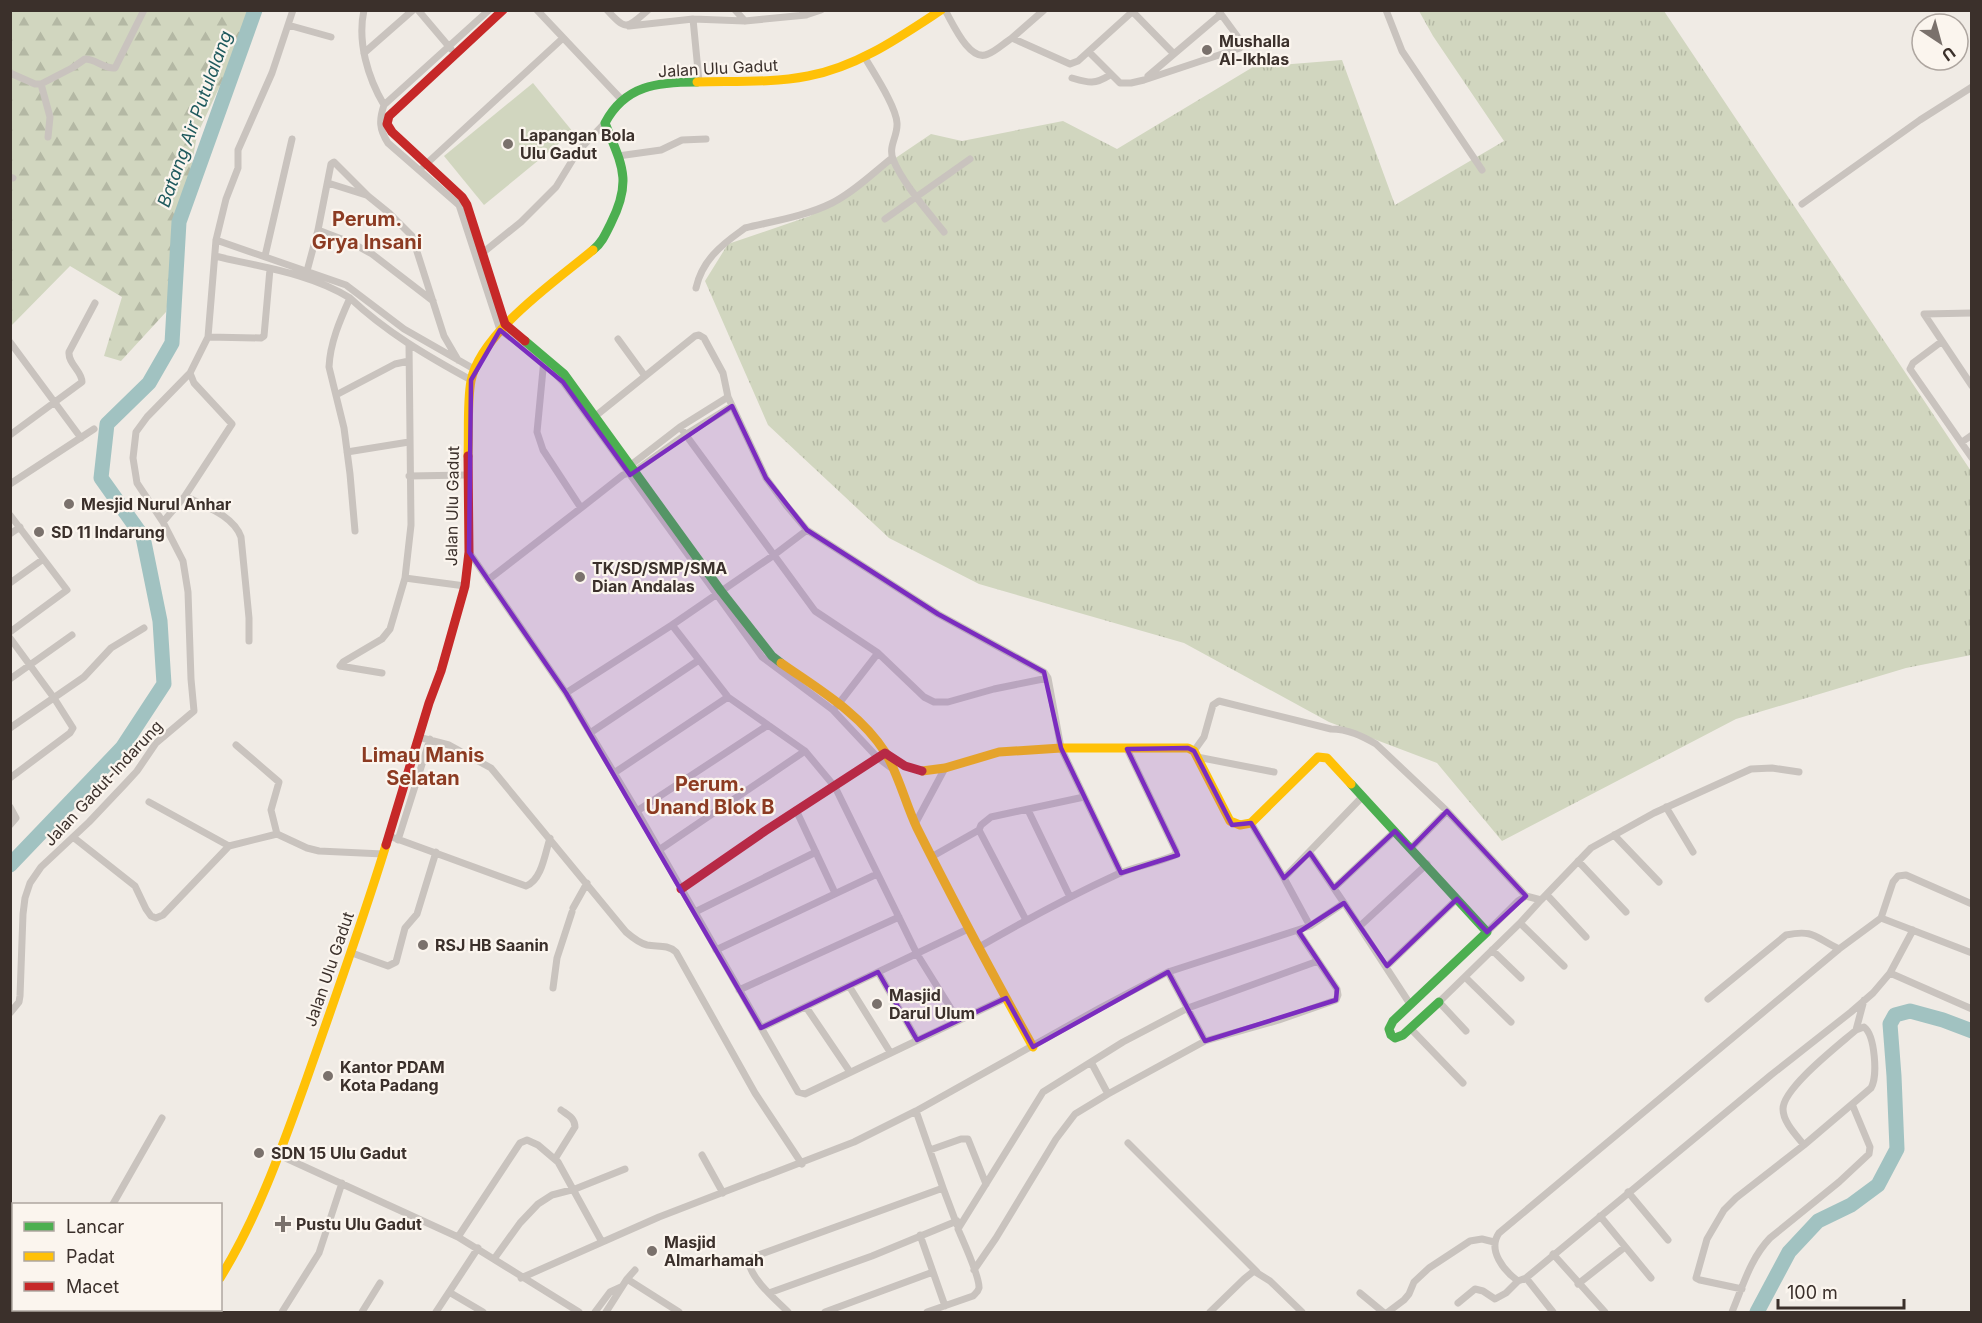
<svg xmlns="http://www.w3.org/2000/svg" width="1982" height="1323" viewBox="0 0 1982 1323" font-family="Inter,sans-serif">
	<defs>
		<pattern id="grass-tufts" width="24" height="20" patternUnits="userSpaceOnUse" patternTransform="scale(1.5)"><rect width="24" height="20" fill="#d1d6bf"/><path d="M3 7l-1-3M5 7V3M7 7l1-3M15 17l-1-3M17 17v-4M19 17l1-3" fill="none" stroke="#b4b8a4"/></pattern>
		<pattern id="forest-firs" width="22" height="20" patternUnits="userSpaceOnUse" patternTransform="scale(1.5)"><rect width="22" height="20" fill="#d1d6bf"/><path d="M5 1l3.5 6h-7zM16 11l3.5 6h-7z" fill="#b4b8a4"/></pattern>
	</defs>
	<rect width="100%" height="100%" fill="#f0ebe5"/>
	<path fill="url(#grass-tufts)" d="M1419,11H1664L1971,471V655L1906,668L1736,719L1502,841L1437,763L1329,722L1184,643L979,584L889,538L768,425L705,281L728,244L810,216L931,134L962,141L1063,121L1117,149L1253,67L1342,60L1395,205L1504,141L1433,36Z"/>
	<path fill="url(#forest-firs)" d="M11,11H253V15L197,135L166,312L121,361L104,356L122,297L70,266L11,326Z"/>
	<path fill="#d1d6bf" d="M533,83L573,132L484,205L444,156Z"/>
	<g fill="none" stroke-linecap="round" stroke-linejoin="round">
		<path stroke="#a1c2c1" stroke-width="15" d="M10,865L122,748L164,684L160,621L143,537L101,478L107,424L149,383L172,343L179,222L255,10
			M1757,1312L1789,1252L1818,1221L1851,1205L1878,1185L1897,1149L1894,1076L1890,1024L1895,1015L1910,1011L1943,1020L1972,1031"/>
		<path stroke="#c9c3be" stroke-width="7" d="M364,10C357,42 368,78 384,105
			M418,10L451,49
			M489,10L384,105C379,120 379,129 388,143L459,205L500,330L543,361L563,382L762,657L833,710L878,758L890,767
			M537,10L621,99
			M607,10C627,32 627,28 648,10
			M735,10L745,21
			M802,10L806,15L821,10
			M945,10C953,24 970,63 988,54C996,51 1004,43 1012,38L1070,64L1078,61L1132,12
			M1131,10L1174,54
			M1386,10L1402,51L1482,170
			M693,19L699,81
			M288,25L331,37
			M629,26L693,19L745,21L806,15
			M1012,38L1044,10
			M1089,52L1120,83H1131L1144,80L1240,48L1242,44L1240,40L1218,10
			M364,53L413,10
			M864,56C873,72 896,106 897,123C898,136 888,146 893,159C901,181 929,213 944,232
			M10,73L35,84H41L72,68L85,59C96,59 104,69 115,68L144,10
			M1148,76L1221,14
			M1072,78C1089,83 1094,85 1110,75
			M41,84L50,117L48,137
			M618,156L661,150L682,140L706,139
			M424,166L563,38
			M10,177L13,178
			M328,183L366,195
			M1802,204L1920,120L1972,87
			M885,219L970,159
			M318,230L352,243L372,254L433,301
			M216,240L346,285L404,329L474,369
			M480,255L521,222L556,187L578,151L605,123
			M215,256C260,267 310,273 350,298C340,320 330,343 329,367L344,428L350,474L355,531
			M265,256L292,139
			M307,271L318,230L331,164L334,162L368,196L389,213L412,236L444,336L458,360
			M696,288C702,261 720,246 741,231L745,228C774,221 806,216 832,203C854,192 873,173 892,158
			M350,298C386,332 427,356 471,380
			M1972,313L1924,314L1972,386
			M208,337L261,338L264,336L270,269
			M618,339L645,376
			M10,342L81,438
			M1941,342L1913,363L1910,369L1972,458
			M544,359L537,432L543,450L581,508L623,475L635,471L685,435L732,406
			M336,395L395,364L409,361
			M593,418L695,336L699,335L704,338L723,373L728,397L766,478L786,505L807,530L938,614L1044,672L1048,678L1061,748L1121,873
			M680,427L815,611L878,653L924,697L934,702H948L994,689L1048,678
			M10,435L82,382C82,371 68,364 69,352L95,303
			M1962,442L1972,435
			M347,452L409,442
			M627,468L680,427L728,397
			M409,476L467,475
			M10,484L94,429
			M185,496C204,506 233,515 241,537L249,618V641
			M10,515L67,590L10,632
			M163,522L185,496L232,424L194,383L190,373
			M10,534L20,527
			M469,552L566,693L590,733L637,811L798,1092L805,1094L1006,998
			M405,578L465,586
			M488,580L581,508
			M10,583L42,560
			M672,625L728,697L805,751L835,787L917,954L958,1020
			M10,638L54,698L73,728L70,733L10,778
			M340,666L343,662L382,639L390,629L405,578L411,525L409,344
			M340,666L382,673
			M10,679L72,635
			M566,693L672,625L774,555L807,530
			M837,706L878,653
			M10,728L84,677L111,648L144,628
			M590,733L699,660
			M418,737L449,745L491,768L626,932C633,938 639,943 647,945C658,947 667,944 676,952L755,1093L802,1164
			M236,745L279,782L271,810L277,834L307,848L319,851L383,854
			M1194,751L1204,737L1213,705L1219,701L1331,729C1348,729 1362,736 1376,744L1447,811L1526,896
			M1197,757L1274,772
			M614,773L728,697
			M1363,796L1284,878L1310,926L1344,903L1410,1004
			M149,802L229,846
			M10,807L16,818L10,825
			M1666,807L1693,852
			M796,810L835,893
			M1028,810L1070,897
			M637,811L768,725
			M1251,823L1284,878
			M915,824L945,768
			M1614,835L1659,882
			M389,836L526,886C542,880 545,853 550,838
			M73,837L135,886L146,909L151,916L156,918L163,915L229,846L277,834
			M398,840L430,739
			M1411,848L1447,811
			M659,850L805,751
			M1310,853L1344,903
			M933,856L979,830
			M1578,861L1626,912
			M1334,888L1395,831
			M1547,895L1586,937
			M573,908L587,883
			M695,912L816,852
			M1881,918L1893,882L1898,876L1906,875L1972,904
			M1026,920L979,830L981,825L991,817L1084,797
			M1520,923L1564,966
			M1360,926L1427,864
			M1487,932L1518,901L1526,896L1541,900L1591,848L1654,813L1751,769L1772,768L1799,772
			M979,947C1024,921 1070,896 1118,874C1137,866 1157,863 1175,855L1176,851L1127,749
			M716,950L877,874
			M1492,950L1521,978
			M352,953L388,966L396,962L405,928L417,914L436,852
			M1387,966L1457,899
			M878,972L917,1040
			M1168,972L1205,1041
			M1890,973L1972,1009
			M1465,977L1511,1022
			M849,986L890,1052
			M553,988L557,958L572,912
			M739,990L899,917
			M1708,999L1786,935C1815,929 1815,938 1839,949
			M806,1007L850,1072
			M10,1013L19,1002L20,996L23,914L25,898L30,883L41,867L89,822L125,784L137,771L156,743L194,711L191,679L188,592L183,561L163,522L137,483L133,458L136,432L147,417L190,373L208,337L216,240L226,199L238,168V150L272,73L293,10
			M761,1028L968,929
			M1411,1029L1463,1083
			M1856,1030L1864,1000
			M1466,1031L1439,1002L1520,923L1541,900
			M1091,1062L1108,1094
			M1128,1143L1257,1272
			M930,1150L961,1139H968L986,1184
			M279,1155L458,1237L579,1312
			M702,1155L723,1193
			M555,1159L575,1127C575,1118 568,1115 561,1110
			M943,1188L957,1225
			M1628,1192L1668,1240
			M113,1204L162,1118
			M1600,1216L1651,1278
			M920,1235L945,1306
			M458,1237L520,1143L527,1140L538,1145L558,1162L602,1242
			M1553,1254L1605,1312
			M494,1259L520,1223L538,1204L552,1195L575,1189L625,1169
			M974,1270L996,1238L1056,1139L1075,1114L1108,1094L1205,1041L1279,1020L1336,1000L1338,995L1337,989L1298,931
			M521,1278L659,1217L854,1142L916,1111L1100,1008L1168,972L1310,926
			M1526,1278L1553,1312
			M627,1279L635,1270
			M1518,1281C1504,1271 1487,1250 1499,1233L1839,949L1881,918L1972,953
			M1578,1284L1625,1247
			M1742,1289L1700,1280L1696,1278L1707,1239L1724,1210L1736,1198L1804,1145L1871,1088C1878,1077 1875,1035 1864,1027L1856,1030C1839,1045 1783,1088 1783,1109C1783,1122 1796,1135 1804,1145
			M449,1292L483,1312
			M769,1293L872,1256L957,1221
			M1360,1293L1383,1312
			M1458,1303L1475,1289L1483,1291L1495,1299L1506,1293L1518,1281L1526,1278L1771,1075L1851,1012L1873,993L1890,973L1913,930
			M282,1312L319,1253L342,1183
			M362,1312L380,1283
			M436,1312L478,1248
			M595,1312L610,1292L621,1287
			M606,1312L627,1279L679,1312
			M788,1312C776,1300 752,1280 749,1263L753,1257L943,1188L916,1111
			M825,1312L933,1272
			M927,1312L973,1296C976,1293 978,1292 979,1288C980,1277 963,1241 958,1229L1043,1092L1123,1042L1188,1008L1318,961
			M1210,1312L1244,1279L1254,1271L1270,1281L1302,1312
			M1388,1312L1404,1300L1409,1294L1414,1282L1429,1268L1470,1241L1482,1239L1494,1242
			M1732,1312C1743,1286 1750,1259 1770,1238L1839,1182L1869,1154L1870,1147L1852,1104"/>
		<path stroke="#4caf50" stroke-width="9" d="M593,250C602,243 606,233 611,223C633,179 621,164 605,123C625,85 658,82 697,82
			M525,341L564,374L721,591L772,656L781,663
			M1351,784L1487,932L1393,1021L1389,1029L1391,1035L1395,1038L1403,1035L1439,1002"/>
		<path stroke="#ffc107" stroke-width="9" d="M697,82C734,81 772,83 808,76C857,67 900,37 941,10
			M468,456C469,434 467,402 471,381C480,333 557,280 593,250
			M781,663C818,689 860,713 885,752C898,773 906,805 917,828C954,902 993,975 1033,1047
			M922,771L945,768L999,752L1061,748H1188L1194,751L1230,821L1240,825L1251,823L1318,757L1327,758L1351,784
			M220,1278C258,1217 283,1145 307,1078C334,1001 362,923 386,845"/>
		<path stroke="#c62828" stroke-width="9" d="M503,10L389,116L387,124L392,132L462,197L467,205L505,324L525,341
			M386,845L429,703L441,671L465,586L469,552L468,456
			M681,889L765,831L885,753L905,766L922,771
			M10,1226L14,1229
			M112,1310L117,1312
			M199,1312L201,1310"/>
	</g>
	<path fill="#7b2cbf" fill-opacity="0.2" stroke="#7b2cbf" stroke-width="4.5" stroke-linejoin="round" d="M500,330L563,382L630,475L732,406L766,478L807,530L938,614L1044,672L1061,748L1121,873L1178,855L1127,749L1188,748L1194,751L1232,825L1251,823L1284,878L1310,853L1334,888L1395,831L1411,848L1447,811L1526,896L1487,932L1457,899L1387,966L1344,903L1299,932L1337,989L1336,1000L1205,1041L1168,972L1033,1047L1006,998L917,1040L878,972L761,1028L566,693L469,552L471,380Z"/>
	<g fill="#7a716c" stroke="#fbf5ee" stroke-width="2">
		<circle cx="1207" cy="50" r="6"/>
		<circle cx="508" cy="144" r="6"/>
		<circle cx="69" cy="504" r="6"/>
		<circle cx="39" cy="532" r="6"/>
		<circle cx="580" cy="577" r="6"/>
		<circle cx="423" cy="945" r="6"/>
		<circle cx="877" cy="1004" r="6"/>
		<circle cx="328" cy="1076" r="6"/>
		<circle cx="259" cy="1153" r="6"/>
		<path d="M280 1215h6v6h6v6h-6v6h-6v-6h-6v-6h6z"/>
		<circle cx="652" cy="1251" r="6"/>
	</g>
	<g text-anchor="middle" stroke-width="4.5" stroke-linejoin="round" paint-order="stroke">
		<g font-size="16" font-weight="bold" fill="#3b302b" stroke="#fbf5ee" text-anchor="start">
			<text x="1219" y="47">Mushalla<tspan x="1219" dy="18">Al-Ikhlas</tspan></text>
			<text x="520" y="141">Lapangan Bola<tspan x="520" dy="18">Ulu Gadut</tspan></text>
			<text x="81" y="510">Mesjid Nurul Anhar</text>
			<text x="51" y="538">SD 11 Indarung</text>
			<text x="592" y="574">TK/SD/SMP/SMA<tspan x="592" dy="18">Dian Andalas</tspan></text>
			<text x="435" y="951">RSJ HB Saanin</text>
			<text x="889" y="1001">Masjid<tspan x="889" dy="18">Darul Ulum</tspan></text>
			<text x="340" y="1073">Kantor PDAM<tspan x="340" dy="18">Kota Padang</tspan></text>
			<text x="271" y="1159">SDN 15 Ulu Gadut</text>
			<text x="296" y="1230">Pustu Ulu Gadut</text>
			<text x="664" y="1248">Masjid<tspan x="664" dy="18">Almarhamah</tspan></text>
		</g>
		<g font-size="16" fill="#3b302b" stroke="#fbf5ee">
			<text transform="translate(718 68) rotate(-3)" y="6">Jalan Ulu Gadut</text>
			<text transform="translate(452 506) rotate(-89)" y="6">Jalan Ulu Gadut</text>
			<text transform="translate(103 783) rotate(-47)" y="6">Jalan Gadut-Indarung</text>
			<text transform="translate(329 969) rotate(-71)" y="6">Jalan Ulu Gadut</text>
		</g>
		<g font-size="18" font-style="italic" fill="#1f5a5e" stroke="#fbf5ee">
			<text transform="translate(195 119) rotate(-70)" y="6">Batang Air Putulalang</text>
		</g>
		<g font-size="20" font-weight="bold" fill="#8c3b22" stroke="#fbf5ee">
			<text x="367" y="226">Perum.<tspan x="367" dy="23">Grya Insani</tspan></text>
			<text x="423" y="762">Limau Manis<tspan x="423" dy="23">Selatan</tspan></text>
			<text x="710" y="791">Perum.<tspan x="710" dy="23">Unand Blok B</tspan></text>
		</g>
	</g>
	<rect width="1982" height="1323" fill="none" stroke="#3b302b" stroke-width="24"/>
	<rect x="12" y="1203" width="210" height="108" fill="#fbf5ee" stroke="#aea6a0" stroke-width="1.5"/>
	<rect x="24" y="1222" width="30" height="9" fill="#4caf50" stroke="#aea6a0" stroke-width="1.5"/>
	<text x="66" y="1233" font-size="18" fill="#3b302b">Lancar</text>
	<rect x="24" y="1252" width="30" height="9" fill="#ffc107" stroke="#aea6a0" stroke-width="1.5"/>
	<text x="66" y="1263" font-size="18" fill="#3b302b">Padat</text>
	<rect x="24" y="1282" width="30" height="9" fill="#c62828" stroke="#aea6a0" stroke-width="1.5"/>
	<text x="66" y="1293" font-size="18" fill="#3b302b">Macet</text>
	<g transform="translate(1940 42) rotate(144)"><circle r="28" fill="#fbf5ee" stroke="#aea6a0" stroke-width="1.5"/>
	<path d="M0-4.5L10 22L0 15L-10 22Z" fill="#7a716c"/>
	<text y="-9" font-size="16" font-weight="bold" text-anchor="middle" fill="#3b302b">U</text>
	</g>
	<path d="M1778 1299v9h126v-9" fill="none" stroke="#3b302b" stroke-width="3"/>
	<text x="1787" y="1299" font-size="18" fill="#3b302b" stroke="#fbf5ee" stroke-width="4.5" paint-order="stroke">100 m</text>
</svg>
